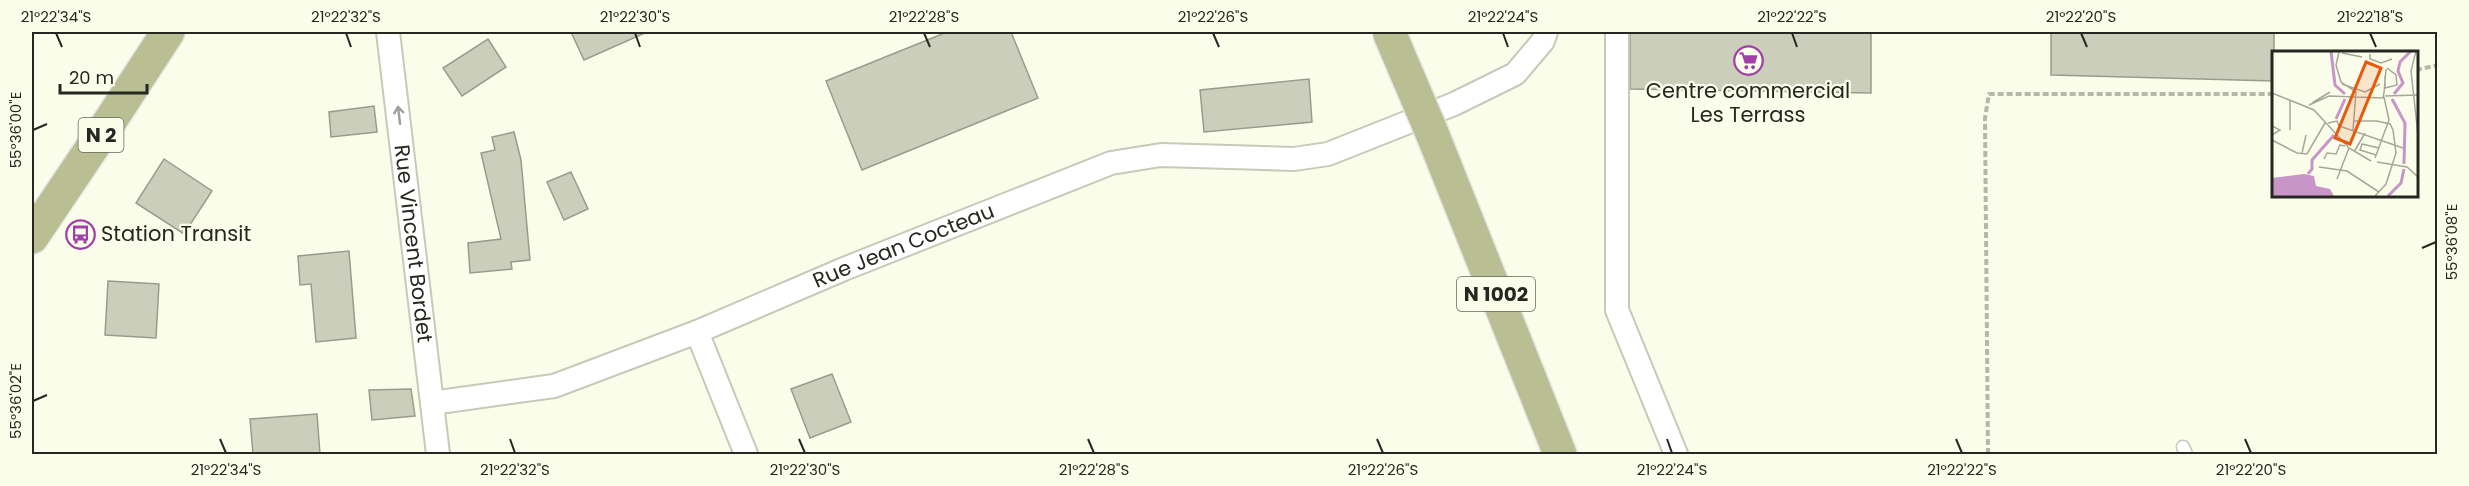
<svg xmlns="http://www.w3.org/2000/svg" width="2469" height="486" viewBox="0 0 2469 486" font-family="Poppins,sans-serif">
	<rect width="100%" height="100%" fill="#fafdea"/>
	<path fill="#cbcebb" stroke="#9a9c8b" stroke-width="1.5" d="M571,32H647L584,60Z
		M947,32H1011L1038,98L862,170L826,81Z
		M1630,32H1871V93L1630,89Z
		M2051,32H2274V81L2051,75Z
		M488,39L506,67L462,96L443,68Z
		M1309,79L1312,122L1204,132L1200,90Z
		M374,106L377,132L331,137L329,112Z
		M514,132L521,160L530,260L511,262L512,269L470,273L468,243L501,239L481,153L495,150L492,137Z
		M164,159L212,191L184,234L136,203Z
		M571,172L588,209L564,220L547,182Z
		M349,251L356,338L316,342L311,284L300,285L298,256Z
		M108,281L159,284L156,338L105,335Z
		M832,374L851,422L810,438L791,389Z
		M411,389L415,416L372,420L369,390Z
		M317,414L320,454H253L250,419Z"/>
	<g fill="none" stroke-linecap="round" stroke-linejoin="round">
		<defs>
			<path id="service" d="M2183,447L2186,454"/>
			<g id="minor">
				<path id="s1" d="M388,32L438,454"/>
				<path d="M1617,32V310L1676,454"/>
				<path d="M697,332L746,454"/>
				<path id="s2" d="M432,403L554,386L697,332L844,269L1111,163L1161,155L1294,159L1328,154L1454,104L1515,74L1543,41L1546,32"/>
			</g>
			<path id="primary" d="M1432,133L1560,454
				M32,237L110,121L168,32"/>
		</defs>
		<use href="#service" stroke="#c7cab8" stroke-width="15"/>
		<use href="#minor" stroke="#c7cab8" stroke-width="26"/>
		<use href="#primary" stroke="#e5e5e4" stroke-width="36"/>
		<path stroke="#b5b8a8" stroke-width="4" stroke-dasharray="6 3" stroke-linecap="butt" d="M2416,70L2438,65
			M1988,454L1985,118L1989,94H2274"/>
		<use href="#service" stroke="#fff" stroke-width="12"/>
		<use href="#minor" stroke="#fff" stroke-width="22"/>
		<use href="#primary" stroke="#b9be93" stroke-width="33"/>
		<defs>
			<path id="primary-bridge" d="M1389,32L1432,133"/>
		</defs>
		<use href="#primary-bridge" stroke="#e5e5e4" stroke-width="36" stroke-linecap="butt"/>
		<use href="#primary-bridge" stroke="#b9be93" stroke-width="33"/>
	</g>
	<defs><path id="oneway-shaft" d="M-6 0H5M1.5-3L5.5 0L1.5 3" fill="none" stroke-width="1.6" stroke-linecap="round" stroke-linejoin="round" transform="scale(1.5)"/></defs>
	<use stroke="#9d9e9b" href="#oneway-shaft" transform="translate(399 115) rotate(-97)"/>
	<path fill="none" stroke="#262720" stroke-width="2" d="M56,33L62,47M346,33L351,47M635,33L640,47M924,33L930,47M1213,33L1219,47M1503,33L1508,47M1792,33L1797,47M2081,33L2087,47M2370,33L2376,47M33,130L47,124M2422,248L2436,242M33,401L47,395M220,439L226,453M510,439L515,453M799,439L805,453M1088,439L1094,453M1377,439L1383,453M1667,439L1672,453M1956,439L1962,453M2245,439L2251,453"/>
	<defs>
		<symbol id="supermarket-ring" viewBox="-11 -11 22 22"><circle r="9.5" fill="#fafdea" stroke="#a140a7" stroke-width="1.5"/><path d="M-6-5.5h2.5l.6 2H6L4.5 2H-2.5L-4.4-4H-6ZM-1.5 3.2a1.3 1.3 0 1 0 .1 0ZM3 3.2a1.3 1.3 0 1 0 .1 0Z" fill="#a140a7"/></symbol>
		<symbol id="bus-ring" viewBox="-11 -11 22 22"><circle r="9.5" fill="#fafdea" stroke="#a140a7" stroke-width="1.5"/><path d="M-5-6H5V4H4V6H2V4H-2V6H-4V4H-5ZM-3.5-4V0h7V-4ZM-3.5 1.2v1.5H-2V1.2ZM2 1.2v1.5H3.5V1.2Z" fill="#a140a7"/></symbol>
	</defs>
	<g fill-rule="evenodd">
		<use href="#supermarket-ring" x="1732" y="44" width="33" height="33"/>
		<use href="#bus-ring" x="64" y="218" width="33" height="33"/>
	</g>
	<g text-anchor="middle" stroke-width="4.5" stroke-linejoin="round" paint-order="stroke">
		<g fill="#fafdea" stroke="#66675d" stroke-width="1.5">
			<rect x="78.5" y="118" width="45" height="34" rx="4.5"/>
			<rect x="1457" y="277" width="78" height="34" rx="4.5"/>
		</g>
		<g font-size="20" font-weight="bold" fill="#262720">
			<text x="101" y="142">N 2</text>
			<text x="1496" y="301">N 1002</text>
		</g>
		<g font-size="21" fill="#262720" stroke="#fafdea">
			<text x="1748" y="98">Centre commercial<tspan x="1748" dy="24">Les Terrass</tspan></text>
			<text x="101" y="241" text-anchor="start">Station Transit</text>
		</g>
		<g font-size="21" fill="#262720" stroke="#fafdea">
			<text dy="7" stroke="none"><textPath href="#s1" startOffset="213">Rue Vincent Bordet</textPath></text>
			<text dy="7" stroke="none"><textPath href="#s2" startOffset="500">Rue Jean Cocteau</textPath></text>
		</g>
	</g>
	<g transform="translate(2272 51)">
		<rect width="146" height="146" fill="#fafdea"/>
		<path d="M32,123L42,125L44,135L58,138L62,145H0V127Z" fill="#c795c8"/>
		<path fill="none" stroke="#c795c8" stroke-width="3" d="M59,0L63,34L73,43M122,43L131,32L126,20L128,11L139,0M120,48L133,72L132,113M64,68L73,48M36,123L40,118V109L62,84M116,145L129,132L132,118"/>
		<path fill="none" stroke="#a5a799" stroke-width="1.5" d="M144,0L139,20L146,84M67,1L64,14L69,31L84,41L81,79M70,2L90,6M98,3V8L109,12L120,8M113,25V37L125,34L124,24L115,17M70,33L93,41L108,33M0,42L42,59L77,97L99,110M112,42L114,18M113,45L146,44M18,50V79M40,52L58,41M37,54L57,45L111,47L112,42M82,70H105L118,73L121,79L124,102L114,133L103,145M56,72L65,70L67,75L131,97M0,75L8,79L0,84M0,89L25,102L35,103L53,72M82,101L93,82M30,102L34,84M104,104L88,99L90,93L107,97M103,107L117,69L112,46M52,108L55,102L64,103L68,94L73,95M105,111L135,116L146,126M47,116L75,120L107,141M65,128L77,97"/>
		<path fill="#e8590c" fill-opacity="0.15" stroke="#e8590c" stroke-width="3" d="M94,11L109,17L78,93L63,87Z"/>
		<rect width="146" height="146" fill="none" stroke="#262720" stroke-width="3"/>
	</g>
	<rect width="2469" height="486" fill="none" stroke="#fafdea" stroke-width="66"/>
	<path d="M60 84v9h87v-9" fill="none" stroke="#262720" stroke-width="3"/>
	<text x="69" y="84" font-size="18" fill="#262720" stroke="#fafdea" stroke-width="4.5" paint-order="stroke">20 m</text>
	<rect x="33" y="33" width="2403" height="420" fill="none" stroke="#262720" stroke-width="2"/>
	<g font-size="15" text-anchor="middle" fill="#262720">
		<text x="56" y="22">21°22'34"S</text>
		<text x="346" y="22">21°22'32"S</text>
		<text x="635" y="22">21°22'30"S</text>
		<text x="924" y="22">21°22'28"S</text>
		<text x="1213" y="22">21°22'26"S</text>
		<text x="1503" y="22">21°22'24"S</text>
		<text x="1792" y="22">21°22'22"S</text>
		<text x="2081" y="22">21°22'20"S</text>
		<text x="2370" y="22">21°22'18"S</text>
		<text transform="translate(16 130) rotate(-90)" y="5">55°36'00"E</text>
		<text transform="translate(2452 242) rotate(-90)" y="5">55°36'08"E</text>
		<text transform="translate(16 401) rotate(-90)" y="5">55°36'02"E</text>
		<text x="226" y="475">21°22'34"S</text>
		<text x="515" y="475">21°22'32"S</text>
		<text x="805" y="475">21°22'30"S</text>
		<text x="1094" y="475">21°22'28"S</text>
		<text x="1383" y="475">21°22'26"S</text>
		<text x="1672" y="475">21°22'24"S</text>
		<text x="1962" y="475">21°22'22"S</text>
		<text x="2251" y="475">21°22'20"S</text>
	</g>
</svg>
